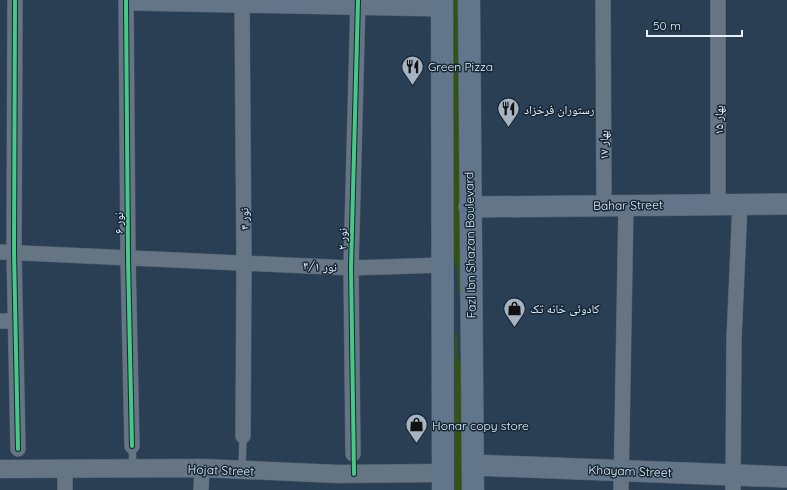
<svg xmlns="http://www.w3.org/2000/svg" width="787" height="490" viewBox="0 0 787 490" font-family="Quicksand,'Noto Naskh Arabic',sans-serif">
  <rect width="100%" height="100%" fill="#2a3f54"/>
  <g fill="#365212">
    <polygon points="453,0 461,0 462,295 460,295 458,293 458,273 454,258"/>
    <polygon points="457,332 458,359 464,368 463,490 455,490 455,334"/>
  </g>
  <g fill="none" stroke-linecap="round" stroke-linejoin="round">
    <defs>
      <g id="service">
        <polyline points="132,446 133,468"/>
        <polyline points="242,470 243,436"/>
      </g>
      <g id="minor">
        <polyline points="15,0 14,252 18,449"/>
        <polyline points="126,0 128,258 132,446"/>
        <polyline points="603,0 604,205"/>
        <polyline points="242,2 244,263 243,436"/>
        <polyline points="718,204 718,0"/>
        <polyline points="0,252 351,268 443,265"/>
        <polyline points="0,321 15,321"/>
        <polyline points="353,454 351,268 358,0"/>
        <polyline points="65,490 65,468"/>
        <polyline points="201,490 202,468"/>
        <polyline points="621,490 626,205"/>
        <polyline points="733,490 734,339 740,204"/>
      </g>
      <polyline id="tertiary" points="0,469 202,468 338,474 443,473"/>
      <g id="secondary">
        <polyline points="132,0 442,6"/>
        <polyline points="469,207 787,204"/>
        <polyline points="473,465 787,477"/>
      </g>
      <g id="primary">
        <polyline points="442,0 443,490"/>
        <polyline points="469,0 473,490"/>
      </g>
    </defs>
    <use href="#service" stroke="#4c5b6a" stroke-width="8"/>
    <use href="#minor" stroke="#4c5b6a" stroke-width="16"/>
    <use href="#tertiary" stroke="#4c5b6a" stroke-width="19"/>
    <use href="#secondary" stroke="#4c5b6a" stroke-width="22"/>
    <use href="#primary" stroke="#4c5b6a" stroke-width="23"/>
    <use href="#service" stroke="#667584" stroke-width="7"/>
    <use href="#minor" stroke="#667584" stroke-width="15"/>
    <use href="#tertiary" stroke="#667584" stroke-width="18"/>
    <use href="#secondary" stroke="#647587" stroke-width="21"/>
    <use href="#primary" stroke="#61768a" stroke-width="22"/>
    <defs>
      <g id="cycleway">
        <polyline points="15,0 14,252 18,449"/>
        <polyline points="126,0 128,258 132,446"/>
        <polyline points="354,474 351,268 358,0"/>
      </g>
    </defs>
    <use href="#cycleway" stroke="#152637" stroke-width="6"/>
    <use href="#cycleway" stroke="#46c982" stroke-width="4"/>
  </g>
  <defs>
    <symbol id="restaurant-pin" viewBox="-11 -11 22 30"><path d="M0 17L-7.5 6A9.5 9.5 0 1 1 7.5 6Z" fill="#a6b3c1" stroke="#152637"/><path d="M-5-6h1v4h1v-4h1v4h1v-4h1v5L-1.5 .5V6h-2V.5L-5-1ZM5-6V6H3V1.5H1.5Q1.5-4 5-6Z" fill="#111"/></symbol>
    <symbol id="shop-pin" viewBox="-11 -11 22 30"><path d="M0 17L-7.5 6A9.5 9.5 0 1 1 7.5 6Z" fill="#a6b3c1" stroke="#152637"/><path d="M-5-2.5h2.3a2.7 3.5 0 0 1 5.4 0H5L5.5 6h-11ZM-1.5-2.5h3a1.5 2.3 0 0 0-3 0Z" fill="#111"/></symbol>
  </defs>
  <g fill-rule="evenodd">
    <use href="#restaurant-pin" x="400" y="54" width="25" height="34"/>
    <use href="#restaurant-pin" x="496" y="96" width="25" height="34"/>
    <use href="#shop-pin" x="502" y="296" width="25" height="34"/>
    <use href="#shop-pin" x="404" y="412" width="25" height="34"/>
  </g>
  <g text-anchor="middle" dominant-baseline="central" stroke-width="3" stroke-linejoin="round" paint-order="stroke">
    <g font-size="12" fill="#e9f2fb" stroke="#152637" text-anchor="start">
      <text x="428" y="66">Green Pizza</text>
      <text x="524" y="109">رستوران فرخزاد</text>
      <text x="530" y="308">کادوئی خانه تک</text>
      <text x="432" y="425">Honar copy store</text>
    </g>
    <g font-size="12" fill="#e9f2fb" stroke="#152637">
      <text transform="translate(718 120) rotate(-90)">بهار ۱۵</text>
      <text transform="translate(603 145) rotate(-90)">بهار ۱۷</text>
      <text transform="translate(628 205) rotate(-1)">Bahar Street</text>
      <text transform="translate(244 219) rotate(-91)">نور ۴</text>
      <text transform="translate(118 223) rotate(-90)">نور ۶</text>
      <text transform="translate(342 239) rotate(-89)">نور ۲</text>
      <text transform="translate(470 245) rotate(-91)">Fazl Ibn Shazan Boulevard</text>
      <text transform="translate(320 266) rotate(3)">نور ۴/۱</text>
      <text transform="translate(221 470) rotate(2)">Hojat Street</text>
      <text transform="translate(630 471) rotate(2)">Khayam Street</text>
    </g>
  </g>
  <path d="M647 30v6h95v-6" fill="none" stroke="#e9f2fb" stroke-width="2"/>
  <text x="653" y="30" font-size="12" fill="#e9f2fb" stroke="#152637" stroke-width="3" paint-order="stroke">50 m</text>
</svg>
